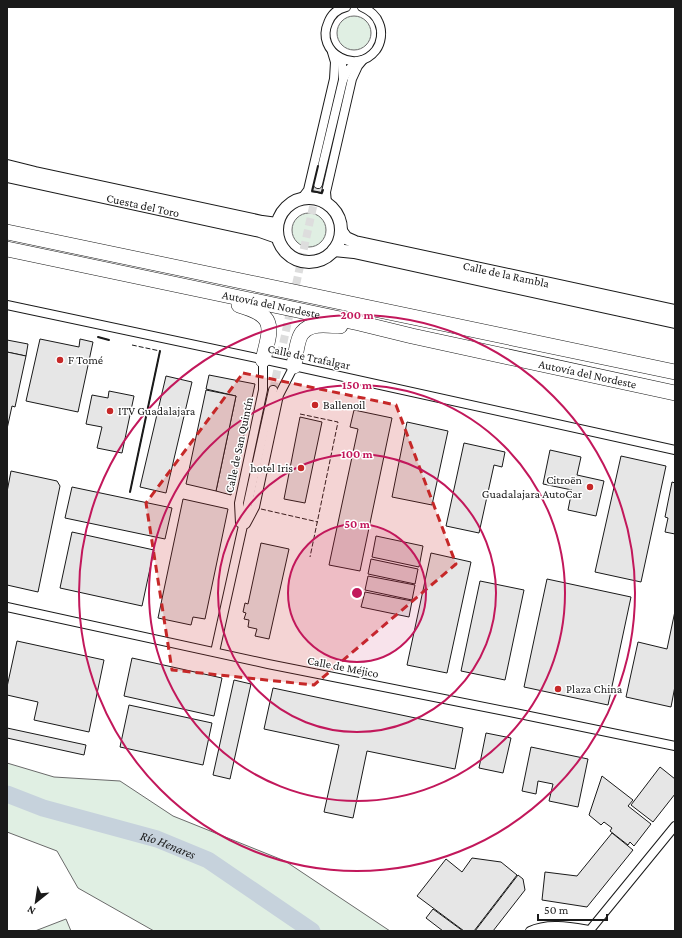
<svg xmlns="http://www.w3.org/2000/svg" width="682" height="938" viewBox="0 0 682 938" font-family="'Crimson Pro',serif">
  <rect width="100%" height="100%" fill="#fff"/>
  <g fill="#e0efe3" stroke="#6a6a6a">
    <circle cx="354" cy="33" r="17"/>
    <circle cx="309" cy="230" r="17"/>
    <polygon points="7,763 54,777 120,781 173,816 285,861 390,931 154,931 78,888 57,851 7,832"/>
    <polygon points="66,919 71,931 35,931"/>
  </g>
  <g fill="none" stroke-linecap="round" stroke-linejoin="round">
    <path stroke="#c6d2dc" stroke-width="17" id="s1" d="M7 794 43 808 157 839 208 860 312 931"/>
  </g>
  <g fill="#e6e6e6" stroke="#1a1a1a">
    <polygon points="40,339 79,347 80,339 93,342 78,412 26,401"/>
    <polygon points="7,340 28,344 26,356 7,352"/>
    <polygon points="7,352 26,356 15,407 12,406 7,429"/>
    <polygon points="209,375 255,384 231,495 216,491 236,396 206,389"/>
    <polygon points="166,376 192,382 166,493 140,487"/>
    <polygon points="206,390 236,396 216,491 186,484"/>
    <polygon points="109,391 134,396 122,453 97,448 102,427 86,424 92,395 108,398"/>
    <polygon points="354,410 392,418 360,571 329,565 358,429 350,427"/>
    <polygon points="300,417 322,422 305,503 284,499"/>
    <polygon points="407,422 448,431 432,505 392,497"/>
    <polygon points="464,443 505,452 502,467 494,465 479,533 446,526"/>
    <polygon points="550,450 581,457 577,475 604,481 596,516 568,510 572,490 543,484"/>
    <polygon points="621,456 666,466 641,582 595,572"/>
    <polygon points="11,471 57,481 60,486 38,592 7,585 7,492"/>
    <polygon points="672,482 675,483 675,534 665,532 668,518 665,517"/>
    <polygon points="72,487 172,508 165,539 65,518"/>
    <polygon points="183,499 228,509 205,619 193,617 191,625 158,618"/>
    <polygon points="72,532 154,550 142,606 60,588"/>
    <polygon points="376,536 423,546 419,567 372,557"/>
    <polygon points="261,543 289,549 269,639 255,636 257,629 248,627 249,620 244,619 246,613 243,612 245,603 248,604"/>
    <polygon points="431,553 471,562 447,673 407,665"/>
    <polygon points="371,559 418,569 415,584 368,574"/>
    <polygon points="368,576 415,585 412,600 365,590"/>
    <polygon points="547,579 631,597 608,705 524,687"/>
    <polygon points="480,581 524,590 505,680 461,671"/>
    <polygon points="365,592 412,601 409,617 361,607"/>
    <polygon points="675,611 675,686 671,707 626,697 638,642 667,649"/>
    <polygon points="17,641 104,660 89,732 34,720 38,702 7,695 7,687"/>
    <polygon points="132,658 222,678 214,716 124,696"/>
    <polygon points="234,680 251,684 230,779 213,775"/>
    <polygon points="273,688 463,728 455,769 367,751 353,818 324,812 339,745 264,729"/>
    <polygon points="129,705 212,723 203,765 120,747"/>
    <polygon points="7,728 86,745 84,755 7,738"/>
    <polygon points="486,733 511,738 503,773 479,768"/>
    <polygon points="531,747 588,759 578,807 549,801 553,784 538,781 536,794 522,791"/>
    <polygon points="660,767 675,779 675,794 653,822 631,805"/>
    <polygon points="602,776 633,800 628,806 651,824 634,846 630,842 628,845 610,831 612,828 604,822 601,825 589,815"/>
    <polygon points="612,833 633,850 587,907 542,900 545,872 577,876"/>
    <polygon points="472,858 501,862 517,875 474,931 464,931 417,896 446,859 462,872"/>
    <polygon points="518,875 523,879 525,890 493,931 475,931"/>
    <polygon points="433,909 463,931 443,931 426,918"/>
  </g>
  <g fill="none" stroke-linecap="round" stroke-linejoin="round">
    <polyline stroke="#ddd" stroke-width="8" stroke-dasharray="8 4" stroke-linecap="butt" points="273,390 318,184"/>
    <defs>
      <g id="street">
        <path d="M346 7C337 9 331 15 328 23 315 52 356 76 376 50 381 43 383 32 379 23 376 15 369 10 362 7"/>
        <polyline points="339,57 342,64 343,80 348,70 356,62"/>
        <polyline points="318,184 343,80"/>
        <polyline points="302,198 308,190 334,79 335,62 332,52"/>
        <polyline points="327,203 326,192 352,79 358,66 363,60"/>
        <polyline points="7,305 294,366 675,450"/>
        <polyline points="240,523 239,503 263,390 263,360"/>
        <polyline points="246,524 255,507 279,395 294,366"/>
        <polyline points="7,607 268,664 510,712 675,746"/>
        <polyline points="215,652 273,390"/>
        <polyline points="590,930 675,826"/>
        <path d="M530 931C548 922 572 927 590 930V931"/>
      </g>
      <g id="secondary">
        <polyline points="7,166 35,173 262,222 277,224"/>
        <path id="s2" d="M7 176 260 231 277 237"/>
        <circle cx="309" cy="230" r="32"/>
        <path id="s3" d="M341 231 346 238 355 242 675 311"/>
        <polyline points="334,250 354,252 675,322"/>
      </g>
      <g id="highway">
        <polyline points="7,232 675,372"/>
        <path id="s4" d="M7 249 359 323 412 336 675 393"/>
        <path d="M239 305C277 316 271 327 263 360"/>
        <path d="M294 366C295 358 297 339 302 333 310 322 328 325 340 326"/>
      </g>
    </defs>
    <use href="#street" stroke="#1a1a1a" stroke-width="10"/>
    <use href="#secondary" stroke="#1a1a1a" stroke-width="14"/>
    <use href="#highway" stroke="#1a1a1a" stroke-width="16"/>
    <use href="#street" stroke="#fff" stroke-width="8"/>
    <use href="#secondary" stroke="#fff" stroke-width="12"/>
    <use href="#highway" stroke="#fff" stroke-width="15"/>
    <g stroke="#1a1a1a" stroke-width="1" stroke-dasharray="5 2" stroke-linecap="butt">
      <polyline points="98,337 109,340"/>
      <polyline points="300,414 338,422 310,557"/>
      <polyline points="130,492 160,351 132,345"/>
      <polyline points="261,509 318,522"/>
    </g>
    <g stroke="#1a1a1a" stroke-width="2">
      <polyline points="318,166 312,191 322,193 323,190"/>
      <polyline points="98,337 109,340"/>
      <polyline points="130,492 160,351"/>
    </g>
  </g>
  <path fill="#c62828" fill-opacity="0.2" stroke="#c62828" stroke-width="3" stroke-dasharray="8 5" stroke-linejoin="round" d="M243 373 396 405 456 564 314 685 172 670 146 503Z"/>
  <circle cx="357" cy="593" r="69" fill="#c2185b" fill-opacity=".12"/>
  <g fill="none" stroke="#c2185b" stroke-width="2">
    <circle cx="357" cy="593" r="69"/>
    <circle cx="357" cy="593" r="139"/>
    <circle cx="357" cy="593" r="208"/>
    <circle cx="357" cy="593" r="278"/>
  </g>
  <g fill="#c62828" stroke="#fff" stroke-width="1.5">
    <circle cx="60" cy="360" r="4"/>
    <circle cx="315" cy="405" r="4"/>
    <circle cx="110" cy="411" r="4"/>
    <circle cx="301" cy="468" r="4"/>
    <circle cx="590" cy="487" r="4"/>
    <circle cx="558" cy="689" r="4"/>
  </g>
  <g text-anchor="middle" dominant-baseline="central" stroke-width="3" stroke-linejoin="round" paint-order="stroke">
    <g font-size="12" fill="#1a1a1a" stroke="#fff">
      <text stroke="none"><textPath href="#s2" startOffset="139">Cuesta del Toro</textPath></text>
      <text stroke="none"><textPath href="#s3" startOffset="173">Calle de la Rambla</textPath></text>
      <text stroke="none"><textPath href="#s4" startOffset="270">Autovía del Nordeste</textPath></text>
      <text transform="translate(309 357) rotate(12)">Calle de Trafalgar</text>
      <text stroke="none"><textPath href="#s4" startOffset="594">Autovía del Nordeste</textPath></text>
      <text transform="translate(239 445) rotate(-78)">Calle de San Quintín</text>
      <text transform="translate(343 667) rotate(11)">Calle de Méjico</text>
    </g>
    <g font-size="12" fill="#1a1a1a" stroke="#fff" text-anchor="start">
      <text x="68" y="360">F Tomé</text>
      <text x="323" y="405">Ballenoil</text>
      <text x="118" y="411">ITV Guadalajara</text>
      <text x="293" y="468" text-anchor="end">hotel Iris</text>
      <text x="582" y="480" text-anchor="end">Citroën<tspan x="582" dy="14">Guadalajara AutoCar</tspan></text>
      <text x="566" y="689">Plaza China</text>
    </g>
    <g font-size="13" font-style="italic" fill="#1a1a1a" stroke="#fff">
      <text stroke="none"><textPath href="#s1" startOffset="169">Río Henares</textPath></text>
    </g>
  </g>
  <circle cx="357" cy="593" r="6" fill="#c2185b" stroke="#fff" stroke-width="2"/>
  <g font-size="12" text-anchor="middle" font-weight="bold" fill="#c2185b" stroke="#fff" stroke-width="3" stroke-linejoin="round" paint-order="stroke">
    <text x="357" y="319">200 m</text>
    <text x="357" y="389">150 m</text>
    <text x="357" y="458">100 m</text>
    <text x="357" y="528">50 m</text>
  </g>
  <rect width="682" height="938" fill="none" stroke="#1a1a1a" stroke-width="16"/>
  <g transform="translate(36 902) rotate(210)" stroke="#ffffff" stroke-width="3" paint-order="stroke">
  <path d="M0-3L7 15L0 10L-7 15Z" fill="#1a1a1a"/>
  <text y="-6" font-size="11" font-weight="bold" text-anchor="middle" fill="#1a1a1a">N</text>
  </g>
  <path d="M538 914v6h69v-6" fill="none" stroke="#1a1a1a" stroke-width="2"/>
  <text x="544" y="914" font-size="12" fill="#1a1a1a" stroke="#ffffff" stroke-width="3" paint-order="stroke">50 m</text>
</svg>
